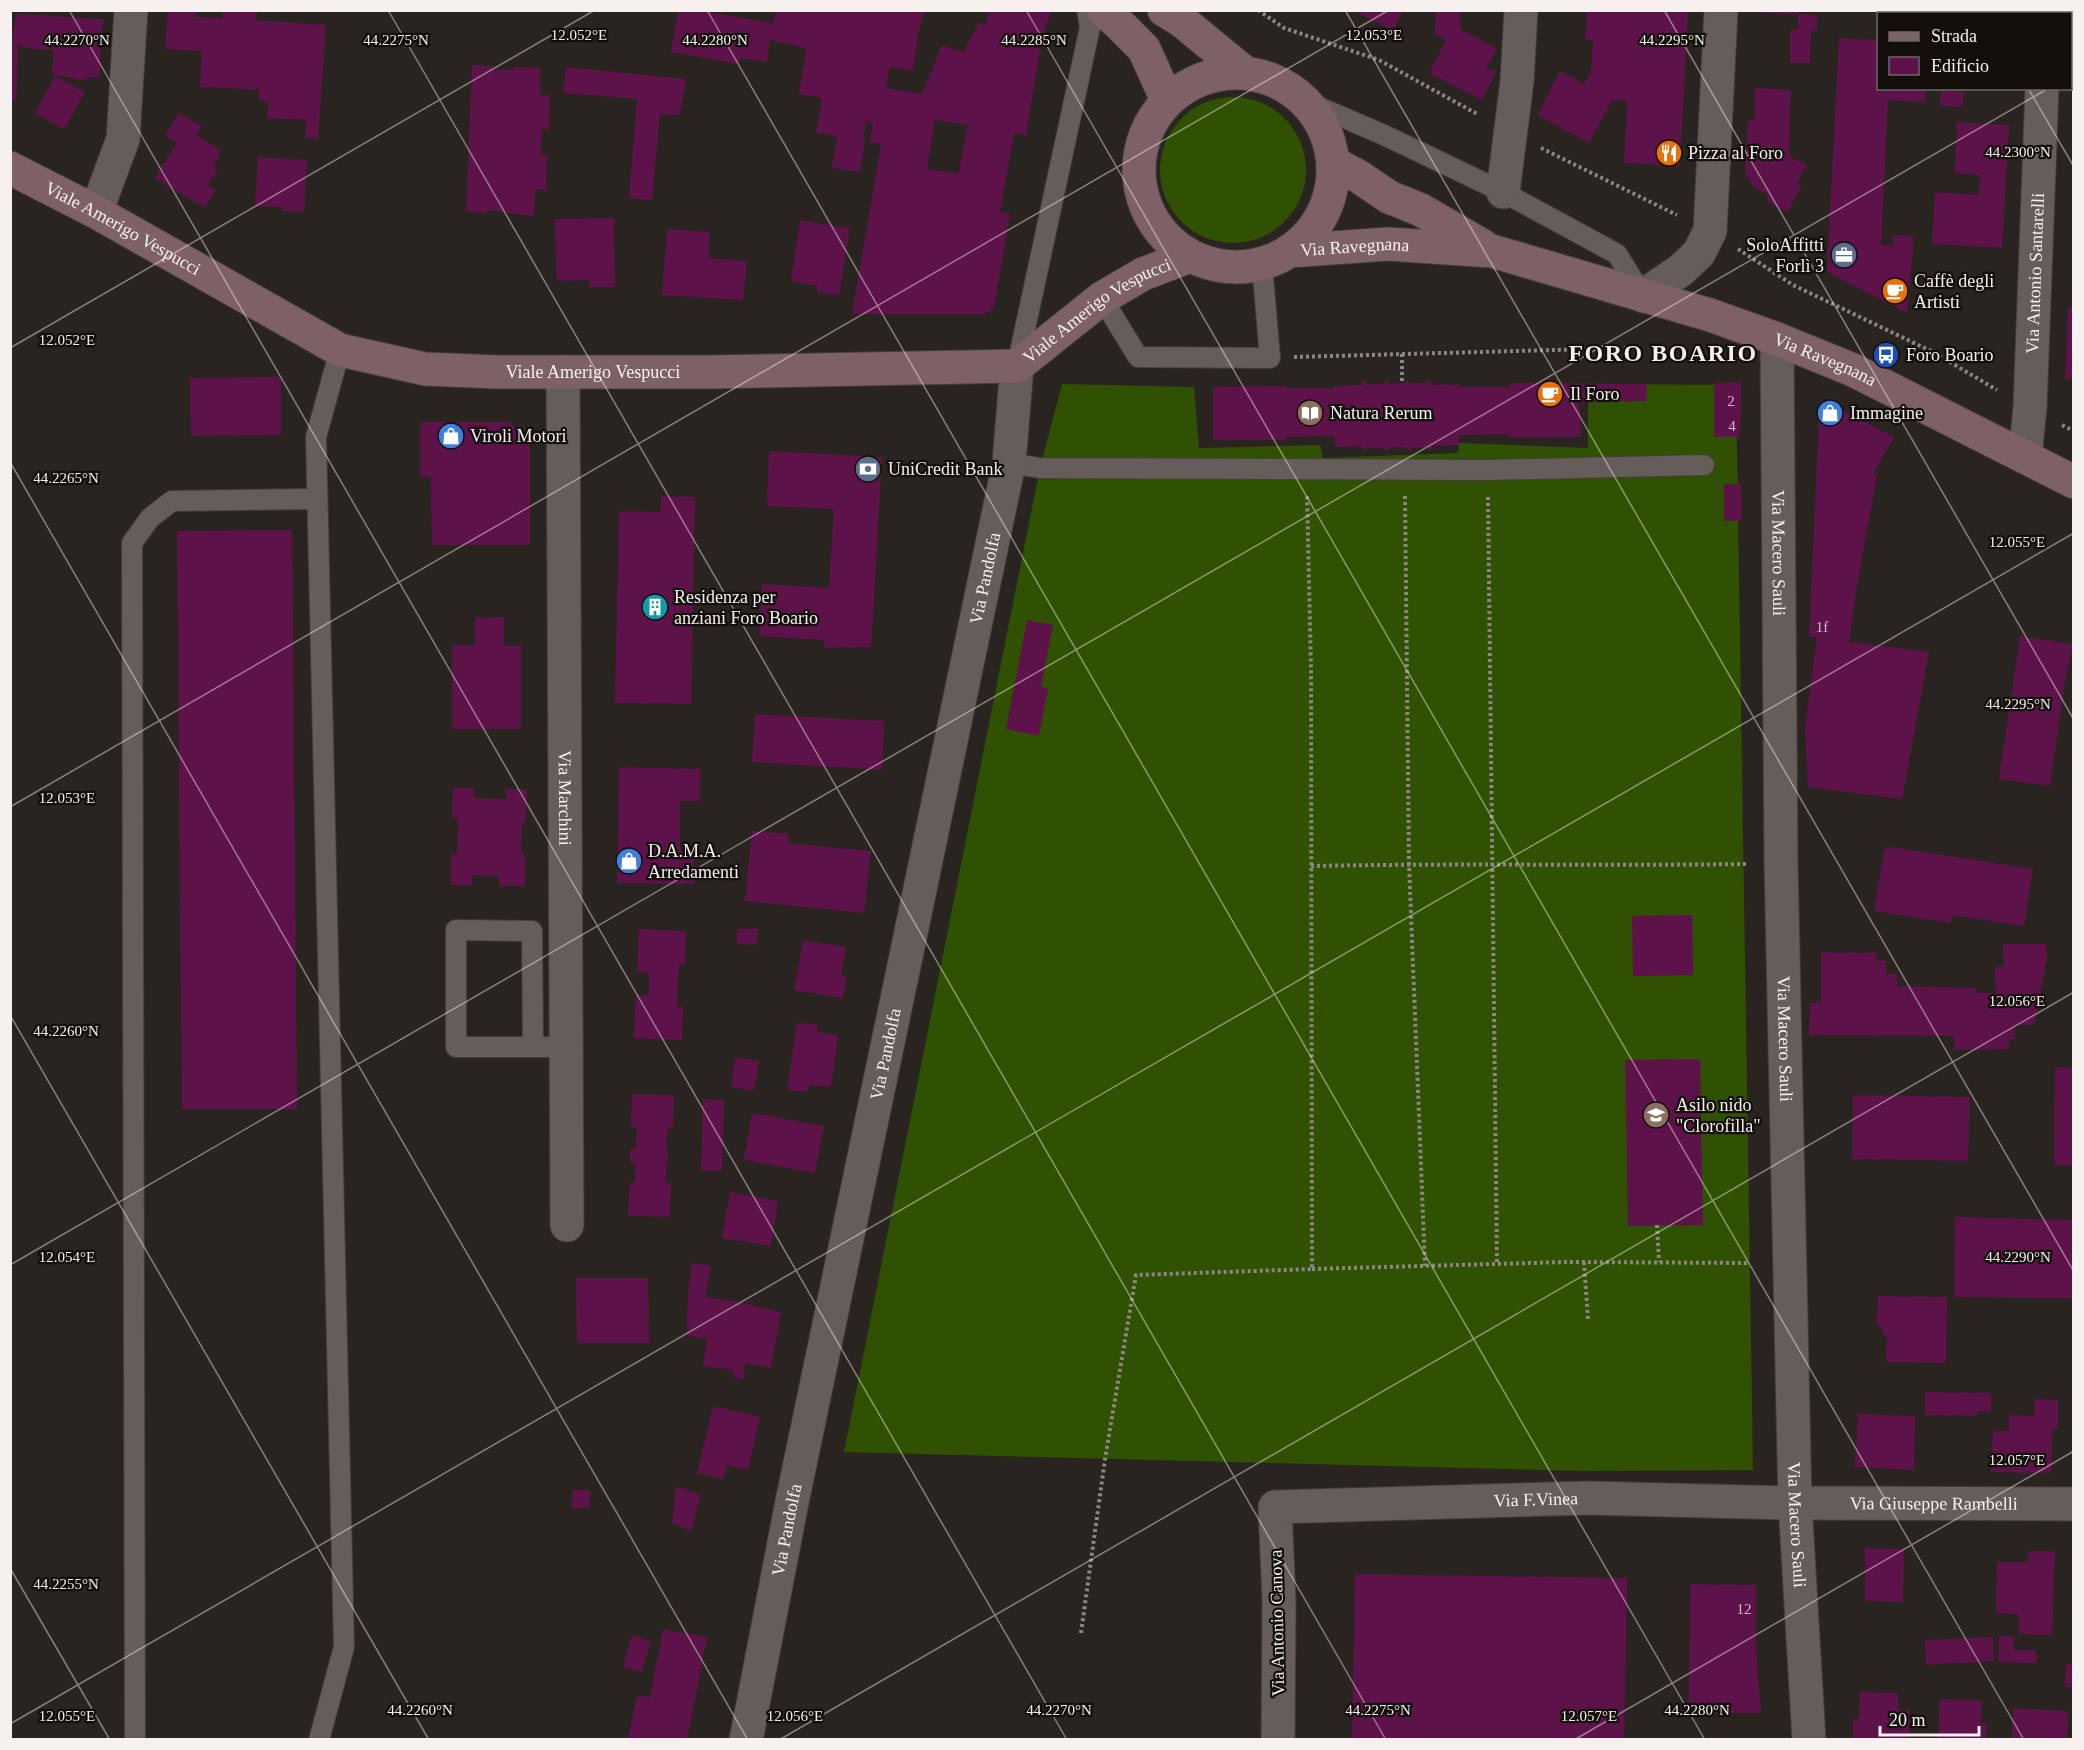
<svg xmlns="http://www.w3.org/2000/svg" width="2084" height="1750" viewBox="0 0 2084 1750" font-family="Georgia,serif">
  <rect width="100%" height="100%" fill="#2a2420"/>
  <g fill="#305102">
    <circle cx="1233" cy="170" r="73"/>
    <polygon points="1062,384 1194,387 1199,448 1320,445 1323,458 1458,453 1459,443 1588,448 1588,384 1736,385 1753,1470 1586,1471 844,1452 1040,468"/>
  </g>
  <g fill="#5d1349" fill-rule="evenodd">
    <polygon points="168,10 196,10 195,17 222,18 222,10 257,10 256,20 326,25 318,139 305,138 306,120 267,118 269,102 259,101 259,90 200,87 202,51 165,49"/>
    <path d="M678 10H696L773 23 775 10H925L919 29 913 71 890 66 886 88 922 94 942 45 963 52 979 23 985 24 990 10H1052L1038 48 1040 50 1026 135 1014 133 1000 212 1010 214 994 308 985 314H852L881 144 870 143 873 122 866 121 863 141H865L860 172 832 168 837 136 816 133 822 98 799 94 806 48 770 40 767 62 740 58 739 64 671 52ZM935 120 968 125 958 174 927 169Z"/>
    <polygon points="1353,10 1403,10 1393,31"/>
    <polygon points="1436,10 1460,10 1460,29 1497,49 1486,68 1496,72 1482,100 1429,73 1446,40 1435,34"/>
    <polygon points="1587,10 1688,10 1680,166 1624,163 1627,101 1612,100 1589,143 1537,115 1560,71 1584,84 1591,73 1593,40 1585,40"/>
    <polygon points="1763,10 1798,10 1798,14 1763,13"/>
    <polygon points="17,14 103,19 99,78 92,77 81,80 52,74 54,50 32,49 18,44 16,101 10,98 10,36 12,37"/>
    <polygon points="1798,14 1817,15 1817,30 1811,31 1810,63 1790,63 1790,29 1798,30"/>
    <polygon points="1839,38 1878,40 1878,88 1925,88 1925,102 1888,100 1881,245 1893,246 1893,235 1914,236 1907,313 1827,272"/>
    <polygon points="472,65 493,66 493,69 514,70 514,67 540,68 540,95 550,95 549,130 542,129 540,155 547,155 546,190 535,189 534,216 487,210 487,213 466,212"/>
    <polygon points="566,67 686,79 680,115 660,114 652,200 629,198 637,99 563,93"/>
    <polygon points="55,76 85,92 64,129 35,113"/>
    <polygon points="1755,88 1791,90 1789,152 1793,158 1807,165 1796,185 1802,185 1787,213 1767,201 1768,195 1752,186 1745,173 1748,120 1755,120"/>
    <polygon points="1941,91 1964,92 1962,107 1940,106"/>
    <polygon points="179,113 202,126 196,135 219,149 219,156 213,165 218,168 208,186 215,190 205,208 155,178 177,143 165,135"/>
    <polygon points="1957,122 2009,125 2002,248 1932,244 1935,192 1979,195 1980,175 1955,173"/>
    <polygon points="258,157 307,160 304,212 283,211 283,207 255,206"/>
    <polygon points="614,218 615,287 589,287 590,280 557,281 555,219"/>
    <polygon points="800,220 850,228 839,295 817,292 818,286 791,281"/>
    <polygon points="667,229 710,232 708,258 747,261 743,300 662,295"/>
    <polygon points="2068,307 2073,308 2073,379 2065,379"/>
    <polygon points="281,377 281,435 191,436 190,378"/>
    <polygon points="1364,380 1368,384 1382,384 1387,380 1389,384 1404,383 1407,380 1409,383 1426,383 1429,380 1431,380 1431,385 1459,384 1460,387 1509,387 1510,383 1647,384 1646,401 1581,402 1579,405 1581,437 1509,437 1508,434 1459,435 1459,445 1432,446 1431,451 1426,447 1412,448 1409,451 1404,447 1390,448 1386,451 1384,448 1368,448 1364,451 1362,446 1335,447 1334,436 1285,437 1285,440 1213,440 1213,387 1285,386 1286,388 1335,388 1334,386 1362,385 1362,382"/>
    <polygon points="1741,382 1740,437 1714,437 1714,383"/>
    <polygon points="1827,402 1894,437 1873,474 1877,475 1857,586 1849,642 1929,652 1902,799 1808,787 1805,728 1817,637 1809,637 1819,417"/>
    <polygon points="420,422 509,422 530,443 530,545 432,545 431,477 420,477"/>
    <polygon points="769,451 882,457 871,647 824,648 824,640 759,636 762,584 829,588 834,509 767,506"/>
    <polygon points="1724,484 1741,484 1742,521 1724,521"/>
    <polygon points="661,496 695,497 691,704 615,703 619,511 661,512"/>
    <polygon points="292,530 297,1109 182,1109 177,531"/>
    <polygon points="504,617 504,646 521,646 521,729 452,729 452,645 475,645 475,618"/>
    <polygon points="1027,620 1053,625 1041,687 1048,688 1039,736 1006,729"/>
    <polygon points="2020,636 2072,644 2069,666 2067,666 2050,786 1999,779"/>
    <polygon points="755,714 884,721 882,770 752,762"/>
    <polygon points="619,767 700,769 700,801 680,801 680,851 694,851 694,884 617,883"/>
    <polygon points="453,788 474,788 474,798 506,799 506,789 527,789 526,822 522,822 521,853 525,853 525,886 499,886 499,876 472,875 472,885 451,885 451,854 457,854 458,818 452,818"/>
    <polygon points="752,831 789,834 788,843 871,851 864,913 745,901"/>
    <polygon points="1885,846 2033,869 2024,926 1952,915 1951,923 1874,911"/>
    <polygon points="1692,915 1693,975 1633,976 1632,916"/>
    <polygon points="639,929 686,931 685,965 679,964 677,1006 683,1006 682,1040 634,1038 636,995 649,995 649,973 637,972"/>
    <polygon points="737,929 758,929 757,945 737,944"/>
    <polygon points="803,940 846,947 841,975 847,977 843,998 794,990"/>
    <polygon points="2003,944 2046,944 2047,959 2034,1025 2015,1025 2015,1039 2009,1039 2009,1049 1954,1050 1954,1036 1809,1035 1810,1003 1821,1002 1821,952 1876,953 1876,960 1886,961 1886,974 1898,974 1897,986 1976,988 1976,993 1996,993 1995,966 2004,966"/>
    <polygon points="797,1022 818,1025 817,1032 838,1035 831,1087 809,1085 808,1092 787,1090"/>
    <polygon points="735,1057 759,1061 754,1091 731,1087"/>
    <polygon points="1700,1059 1703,1225 1628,1226 1625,1060"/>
    <polygon points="2055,1067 2073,1068 2073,1165 2054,1165"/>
    <polygon points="632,1094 674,1095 673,1129 667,1129 666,1150 668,1150 665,1183 671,1183 670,1217 628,1216 630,1182 635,1182 636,1163 630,1163 630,1149 636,1149 637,1128 631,1127"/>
    <polygon points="1853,1095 1970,1097 1968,1161 1852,1159"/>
    <polygon points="703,1099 724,1100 722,1171 701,1171"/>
    <polygon points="752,1113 824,1126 815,1173 744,1160"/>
    <polygon points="730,1192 778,1201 771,1246 722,1238"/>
    <polygon points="1955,1217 2073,1220 2073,1298 1954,1297"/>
    <polygon points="692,1263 711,1266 705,1297 734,1301 781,1312 771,1368 745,1363 744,1379 733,1377 733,1370 703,1366 707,1339 687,1336 688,1294"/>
    <polygon points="576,1278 648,1278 649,1343 577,1343"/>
    <polygon points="1878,1296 1947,1297 1946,1363 1886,1362 1887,1338 1877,1322"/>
    <polygon points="1925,1392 1991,1393 1991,1412 1978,1411 1977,1416 1925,1415"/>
    <polygon points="2034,1399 2058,1400 2058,1429 2052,1429 2051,1473 1991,1472 1993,1431 2009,1431 2009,1415 2034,1416"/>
    <polygon points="713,1406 760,1417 748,1470 727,1465 724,1479 697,1473"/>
    <polygon points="1858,1414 1915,1416 1914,1470 1855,1467"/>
    <polygon points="676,1486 701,1495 691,1531 672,1523"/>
    <rect x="572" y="1490" width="18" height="18"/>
    <polygon points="1865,1548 1904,1549 1903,1602 1865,1601"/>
    <polygon points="2028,1551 2055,1551 2052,1635 2019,1634 2019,1614 1996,1613 1997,1562 2028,1562"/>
    <polygon points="1355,1574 1627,1578 1624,1740 1352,1740"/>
    <polygon points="1690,1584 1756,1585 1756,1651 1761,1713 1689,1713"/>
    <polygon points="663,1629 707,1637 687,1740 628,1740 637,1695 650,1698"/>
    <polygon points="632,1635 651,1641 641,1672 623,1667"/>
    <polygon points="1999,1636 2014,1636 2013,1650 2036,1650 2037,1663 1998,1662"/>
    <polygon points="1993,1637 1994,1661 1926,1665 1925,1640"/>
    <polygon points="2073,1663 2073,1687 2065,1687 2066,1664"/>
    <polygon points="1860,1692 1898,1693 1898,1710 1910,1710 1909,1740 1853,1740 1853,1719 1859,1719"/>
    <polygon points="1940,1699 1982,1701 1981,1724 1987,1724 1986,1740 1938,1738"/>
    <polygon points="2013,1708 2068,1711 2067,1740 2012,1740"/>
  </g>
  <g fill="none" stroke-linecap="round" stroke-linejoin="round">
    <defs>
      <g id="service">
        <polyline points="1305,101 1384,135 1503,192 1617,254 1643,296"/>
        <polyline points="1102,298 1138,357 1270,358 1262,264"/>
        <polyline points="1017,366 1090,27 1087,10"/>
        <polyline points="1009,463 1040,468 1487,470 1704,465"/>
        <polyline points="533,1047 532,931 456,930 456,1047 566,1047"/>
        <polyline points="135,1740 132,543 150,518 172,501 317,499"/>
        <polyline points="319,1740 344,1647 316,437 340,350"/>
      </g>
      <g id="minor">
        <polyline points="2045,14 2045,10"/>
        <polyline points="1503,192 1517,81 1521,10"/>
        <polyline points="96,212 123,139 131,10"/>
        <polyline points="1643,296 1681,270 1699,253 1710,231 1721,10"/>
        <path id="s1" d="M1777 339 1781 863 1795 1503 1809 1740"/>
        <path id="s2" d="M563 372 567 1225"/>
        <path id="s3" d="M2025 457 2030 407 2042 88"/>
        <path id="s4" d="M746 1740 792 1502 1009 463 1017 366"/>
        <path id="s5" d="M1278 1740 1279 1601 1275 1507 1587 1498 1795 1503 2074 1504"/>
      </g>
      <g id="secondary">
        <polyline points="1103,10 1117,22 1144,49 1167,100"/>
        <polyline points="1164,10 1182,21 1244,72"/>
        <circle cx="1236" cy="170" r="97"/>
        <polyline points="1333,163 1358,176 1389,197 1421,210 1483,246"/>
        <path id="s6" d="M10 168 96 212 340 350 425 369 498 372H709L1017 366 1102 298 1143 274 1190 256"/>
        <path id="s7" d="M1289 251 1388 244 1492 251 1710 315 1777 339 1853 370 2074 482"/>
      </g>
    </defs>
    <use href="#service" stroke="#453f3c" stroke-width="22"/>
    <use href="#minor" stroke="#453f3c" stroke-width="35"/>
    <use href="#secondary" stroke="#453f3c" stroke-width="35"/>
    <g stroke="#8c8683" stroke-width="4" stroke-dasharray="3 3" stroke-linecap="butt">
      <polyline points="1258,10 1284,28 1379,60 1479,115"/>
      <polyline points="1541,148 1677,215"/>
      <polyline points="1738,249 1793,285 1933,352 1997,390"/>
      <polyline points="1402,354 1402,382"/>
      <polyline points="1294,357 1628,348"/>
      <polyline points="2062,425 2074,431"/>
      <polyline points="1405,496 1409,864 1425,1266"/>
      <polyline points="1488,497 1497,1264"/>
      <path d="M1311 866C1457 863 1602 866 1747 864"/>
      <polyline points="1657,1225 1659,1262"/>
      <polyline points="1584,1262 1588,1319"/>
      <polyline points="1312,1269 1566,1262 1749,1263"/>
      <polyline points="1081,1633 1105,1459 1136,1275 1312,1269 1311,670 1307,494"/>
    </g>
    <use href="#service" stroke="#655d59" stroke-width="20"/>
    <use href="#minor" stroke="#655d59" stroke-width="33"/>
    <use href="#secondary" stroke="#7e6166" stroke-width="33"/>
  </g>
  <path fill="none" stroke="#f6f1ee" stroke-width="1.5" stroke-opacity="0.45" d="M69 10 1067 1740M388 10 1386 1740M707 10 1705 1740M1026 10 2024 1740M1345 10 2074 1272M1664 10 2074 720M1983 10 1985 14M2070 76 2074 74M2028 88 2074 167M10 348 595 10M10 462 748 1740M10 807 1389 10M10 1015 429 1740M10 1265 2049 88M10 1568 110 1740M10 1724 2074 533M779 1740 2074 992M1574 1740 2074 1451"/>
  <defs>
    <symbol id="restaurant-disc" viewBox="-11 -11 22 22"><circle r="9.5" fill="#e8710a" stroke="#110e0c"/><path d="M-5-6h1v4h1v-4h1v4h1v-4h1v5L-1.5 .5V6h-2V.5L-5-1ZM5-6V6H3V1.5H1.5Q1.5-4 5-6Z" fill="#fff"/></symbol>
    <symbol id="office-disc" viewBox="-11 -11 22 22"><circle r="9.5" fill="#5c6f8a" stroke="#110e0c"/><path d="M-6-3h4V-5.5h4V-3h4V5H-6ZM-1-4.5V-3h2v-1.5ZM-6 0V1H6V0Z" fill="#fff"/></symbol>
    <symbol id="cafe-disc" viewBox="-11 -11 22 22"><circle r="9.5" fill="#e8710a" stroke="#110e0c"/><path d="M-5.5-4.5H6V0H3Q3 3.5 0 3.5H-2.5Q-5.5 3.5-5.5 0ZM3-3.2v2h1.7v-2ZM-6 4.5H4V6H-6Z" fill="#fff"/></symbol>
    <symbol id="bus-disc" viewBox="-11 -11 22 22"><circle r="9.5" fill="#1a4fb4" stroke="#110e0c"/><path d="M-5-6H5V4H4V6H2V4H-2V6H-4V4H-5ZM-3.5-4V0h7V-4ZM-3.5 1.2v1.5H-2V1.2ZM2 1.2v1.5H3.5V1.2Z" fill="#fff"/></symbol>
    <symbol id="library-disc" viewBox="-11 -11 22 22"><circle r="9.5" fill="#8d6e63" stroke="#110e0c"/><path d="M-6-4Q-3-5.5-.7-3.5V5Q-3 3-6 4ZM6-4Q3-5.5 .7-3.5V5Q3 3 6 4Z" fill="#fff"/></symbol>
    <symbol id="shop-disc" viewBox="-11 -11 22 22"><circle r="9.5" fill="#3f7fe0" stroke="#110e0c"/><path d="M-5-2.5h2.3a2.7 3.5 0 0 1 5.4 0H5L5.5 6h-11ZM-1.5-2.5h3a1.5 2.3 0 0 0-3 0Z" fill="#fff"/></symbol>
    <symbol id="bank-disc" viewBox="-11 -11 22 22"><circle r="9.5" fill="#5c6f8a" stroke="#110e0c"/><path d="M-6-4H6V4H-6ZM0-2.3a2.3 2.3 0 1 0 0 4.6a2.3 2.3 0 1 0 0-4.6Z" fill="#fff"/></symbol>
    <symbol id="building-disc" viewBox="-11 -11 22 22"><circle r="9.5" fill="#0f9aa8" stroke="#110e0c"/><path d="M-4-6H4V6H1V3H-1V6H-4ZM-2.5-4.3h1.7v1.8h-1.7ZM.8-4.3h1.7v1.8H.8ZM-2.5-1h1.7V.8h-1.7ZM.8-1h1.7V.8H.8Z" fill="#fff"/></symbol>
    <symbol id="school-disc" viewBox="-11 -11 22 22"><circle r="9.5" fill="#8d6e63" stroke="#110e0c"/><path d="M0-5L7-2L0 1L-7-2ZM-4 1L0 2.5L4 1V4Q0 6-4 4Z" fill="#fff"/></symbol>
  </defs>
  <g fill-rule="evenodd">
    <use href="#restaurant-disc" x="1654" y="138" width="30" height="30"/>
    <use href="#office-disc" x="1829" y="240" width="30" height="30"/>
    <use href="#cafe-disc" x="1880" y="276" width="30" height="30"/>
    <use href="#bus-disc" x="1871" y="340" width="30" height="30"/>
    <use href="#cafe-disc" x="1535" y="379" width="30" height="30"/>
    <use href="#library-disc" x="1295" y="398" width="30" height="30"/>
    <use href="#shop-disc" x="1815" y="398" width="30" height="30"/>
    <use href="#shop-disc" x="436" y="421" width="30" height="30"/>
    <use href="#bank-disc" x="853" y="454" width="30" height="30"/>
    <use href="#building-disc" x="640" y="592" width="30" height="30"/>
    <use href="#shop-disc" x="614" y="846" width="30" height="30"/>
    <use href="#school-disc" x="1641" y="1100" width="30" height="30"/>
  </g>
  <g text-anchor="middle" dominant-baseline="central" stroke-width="4.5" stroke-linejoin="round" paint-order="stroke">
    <g font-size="15" fill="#d0bac5">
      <text x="1731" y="401">2</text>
      <text x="1732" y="426">4</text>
      <text x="1822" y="627">1f</text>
      <text x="1744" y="1609">12</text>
    </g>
    <g font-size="18" fill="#f6f1ee" stroke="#110e0c" text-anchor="start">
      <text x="1688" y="153">Pizza al Foro</text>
      <text x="1824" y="245" text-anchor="end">SoloAffitti<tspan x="1824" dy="21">Forlì 3</tspan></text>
      <text x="1914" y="281">Caffè degli<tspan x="1914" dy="21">Artisti</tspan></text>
      <text x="1906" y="355">Foro Boario</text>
      <text x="1570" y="394">Il Foro</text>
      <text x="1330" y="413">Natura Rerum</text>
      <text x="1850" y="413">Immagine</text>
      <text x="470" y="436">Viroli Motori</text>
      <text x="888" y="469">UniCredit Bank</text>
      <text x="674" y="597">Residenza per<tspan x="674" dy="21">anziani Foro Boario</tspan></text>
      <text x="648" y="851">D.A.M.A.<tspan x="648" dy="21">Arredamenti</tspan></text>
      <text x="1676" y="1105">Asilo nido<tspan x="1676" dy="21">"Clorofilla"</tspan></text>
    </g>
    <g font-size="18" fill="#f6f1ee" stroke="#110e0c">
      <text stroke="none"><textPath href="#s6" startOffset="128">Viale Amerigo Vespucci</textPath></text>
      <text stroke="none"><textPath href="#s7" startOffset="66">Via Ravegnana</textPath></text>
      <text stroke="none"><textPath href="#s3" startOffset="184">Via Antonio Santarelli</textPath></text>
      <text stroke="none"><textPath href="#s6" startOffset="1154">Viale Amerigo Vespucci</textPath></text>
      <text stroke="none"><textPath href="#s7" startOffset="554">Via Ravegnana</textPath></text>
      <text stroke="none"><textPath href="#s6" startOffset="632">Viale Amerigo Vespucci</textPath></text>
      <text stroke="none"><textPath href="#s1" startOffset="214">Via Macero Sauli</textPath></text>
      <text stroke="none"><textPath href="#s4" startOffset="1186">Via Pandolfa</textPath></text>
      <text stroke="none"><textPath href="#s2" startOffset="426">Via Marchini</textPath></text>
      <text stroke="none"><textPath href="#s1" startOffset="700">Via Macero Sauli</textPath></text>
      <text stroke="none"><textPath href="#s4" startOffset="700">Via Pandolfa</textPath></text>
      <text stroke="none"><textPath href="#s5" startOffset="494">Via F.Vinea</textPath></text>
      <text stroke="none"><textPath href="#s5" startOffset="892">Via Giuseppe Rambelli</textPath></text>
      <text stroke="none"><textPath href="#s1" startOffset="1186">Via Macero Sauli</textPath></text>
      <text stroke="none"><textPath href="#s4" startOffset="214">Via Pandolfa</textPath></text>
      <text transform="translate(1277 1623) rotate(-91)">Via Antonio Canova</text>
    </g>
    <g font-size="24" font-weight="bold" letter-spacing="1.5" fill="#f6f1ee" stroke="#110e0c">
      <text x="1663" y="353">FORO BOARIO</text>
    </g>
  </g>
  <g font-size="15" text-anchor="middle" fill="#f6f1ee" stroke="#110e0c" stroke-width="4.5" stroke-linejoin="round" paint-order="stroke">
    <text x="579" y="40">12.052°E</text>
    <text x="1374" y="40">12.053°E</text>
    <text x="77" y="45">44.2270°N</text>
    <text x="396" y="45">44.2275°N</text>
    <text x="715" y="45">44.2280°N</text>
    <text x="1034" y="45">44.2285°N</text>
    <text x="1672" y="45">44.2295°N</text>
    <text x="2018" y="157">44.2300°N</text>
    <text x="67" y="345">12.052°E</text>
    <text x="66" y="483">44.2265°N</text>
    <text x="2017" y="547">12.055°E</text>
    <text x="2018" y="709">44.2295°N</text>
    <text x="67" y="803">12.053°E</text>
    <text x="2017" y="1006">12.056°E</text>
    <text x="66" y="1036">44.2260°N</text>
    <text x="2018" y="1262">44.2290°N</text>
    <text x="67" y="1262">12.054°E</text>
    <text x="2017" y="1465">12.057°E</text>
    <text x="66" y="1589">44.2255°N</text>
    <text x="420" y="1715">44.2260°N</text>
    <text x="1059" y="1715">44.2270°N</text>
    <text x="1378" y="1715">44.2275°N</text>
    <text x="1697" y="1715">44.2280°N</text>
    <text x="795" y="1721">12.056°E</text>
    <text x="1589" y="1721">12.057°E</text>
    <text x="67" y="1721">12.055°E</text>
  </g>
  <rect width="2084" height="1750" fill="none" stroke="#f6f1ee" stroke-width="24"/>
  <rect x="1877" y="12" width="195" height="78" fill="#110e0c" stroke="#6d6966" stroke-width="1.5"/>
  <rect x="1889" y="32" width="30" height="9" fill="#7e6166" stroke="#6d6966" stroke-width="1.5"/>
  <text x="1931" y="42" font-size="18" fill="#f6f1ee">Strada</text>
  <rect x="1889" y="57" width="30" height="18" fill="#5d1349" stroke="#6d6966" stroke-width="1.5"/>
  <text x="1931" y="72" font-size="18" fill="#f6f1ee">Edificio</text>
  <path d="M1880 1726v9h99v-9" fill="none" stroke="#f6f1ee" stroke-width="3"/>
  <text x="1889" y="1726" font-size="18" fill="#f6f1ee" stroke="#110e0c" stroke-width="4.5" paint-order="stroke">20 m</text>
</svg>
